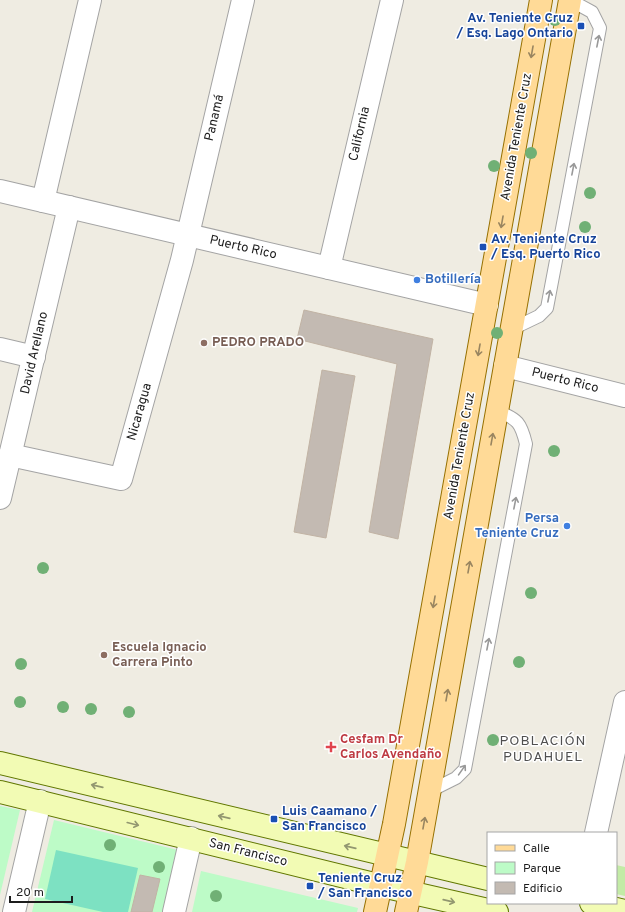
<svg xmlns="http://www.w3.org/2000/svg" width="625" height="912" viewBox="0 0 625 912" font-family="Overpass,sans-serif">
  <rect width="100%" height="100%" fill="#efece2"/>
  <polygon fill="#c3eba6" points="616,865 625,867 625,896 616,894"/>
  <g fill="#bdfbc7">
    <polygon points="0,806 20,810 0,895"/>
    <polygon points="54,820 178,850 163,912 32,912"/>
    <polygon points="201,871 358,908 357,912 192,912"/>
  </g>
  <polygon fill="#7de1c2" points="56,850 138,868 128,912 103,912 45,899"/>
  <g fill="#c3bab2" stroke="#c1b3a4">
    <polygon points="304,310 433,339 398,539 369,532 397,364 297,339"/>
    <polygon points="322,370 355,376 326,538 294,532"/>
    <polygon points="140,875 160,879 152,912 131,912"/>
  </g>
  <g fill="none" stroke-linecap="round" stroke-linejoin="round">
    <defs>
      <g id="service">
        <polyline points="512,329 539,316 547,308 600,28 592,12 570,0"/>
        <path d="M430 791 456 778 465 769 526 444C521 423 518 419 497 411"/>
      </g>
      <g id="minor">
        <polyline points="0,191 487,305"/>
        <polyline points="43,201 90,0"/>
        <polyline points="329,268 392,0"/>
        <polyline points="0,349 34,357"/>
        <polyline points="505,366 625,396"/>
        <polyline points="10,455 121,479 182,260 243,0"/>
        <polyline points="0,498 69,207"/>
        <polyline points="596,833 625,702"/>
        <polyline points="14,912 40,801"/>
        <polyline points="174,912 191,838"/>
      </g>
      <g id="secondary">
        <polyline points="0,763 488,879"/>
        <polyline points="0,792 382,886 497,912"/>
        <polyline points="591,903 625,911"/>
      </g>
      <g id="primary">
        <polyline points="375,912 394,824 541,0"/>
        <polyline points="406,912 417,862 570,0"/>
      </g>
    </defs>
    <use href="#service" stroke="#a4a4a4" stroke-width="14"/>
    <use href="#minor" stroke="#a4a4a4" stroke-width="24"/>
    <use href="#secondary" stroke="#617701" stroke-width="24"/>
    <use href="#primary" stroke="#967000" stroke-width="24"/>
    <use href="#service" stroke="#fff" stroke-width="12"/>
    <use href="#minor" stroke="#fff" stroke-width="22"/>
    <use href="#secondary" stroke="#f2fbb4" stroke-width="22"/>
    <use href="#primary" stroke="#ffda97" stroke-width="22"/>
  </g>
  <g fill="#70b075">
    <circle cx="555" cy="20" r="6"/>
    <circle cx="531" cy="153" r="6"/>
    <circle cx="494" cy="166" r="6"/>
    <circle cx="590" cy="193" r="6"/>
    <circle cx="585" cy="227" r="6"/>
    <circle cx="497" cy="333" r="6"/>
    <circle cx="554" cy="451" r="6"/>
    <circle cx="43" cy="568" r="6"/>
    <circle cx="531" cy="593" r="6"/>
    <circle cx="519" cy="662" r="6"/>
    <circle cx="21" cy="664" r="6"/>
    <circle cx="20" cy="702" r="6"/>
    <circle cx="63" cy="707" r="6"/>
    <circle cx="91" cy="709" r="6"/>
    <circle cx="129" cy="712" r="6"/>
    <circle cx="493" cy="740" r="6"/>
    <circle cx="110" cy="845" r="6"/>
    <circle cx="159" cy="867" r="6"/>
    <circle cx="216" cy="896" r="6"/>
  </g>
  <defs><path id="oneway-shaft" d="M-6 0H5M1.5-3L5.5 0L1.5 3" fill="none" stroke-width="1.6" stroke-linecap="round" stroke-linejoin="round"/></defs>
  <g stroke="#999">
    <use href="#oneway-shaft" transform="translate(598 41) rotate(-79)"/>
    <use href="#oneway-shaft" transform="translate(573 169) rotate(-79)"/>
    <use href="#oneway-shaft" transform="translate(549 296) rotate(-79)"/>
    <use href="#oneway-shaft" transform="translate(515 503) rotate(-79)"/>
    <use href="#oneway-shaft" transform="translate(488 644) rotate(-79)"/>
    <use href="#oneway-shaft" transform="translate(462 770) rotate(-55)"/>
  </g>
  <g stroke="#998560">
    <use href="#oneway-shaft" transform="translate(532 52) rotate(100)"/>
    <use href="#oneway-shaft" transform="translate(502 222) rotate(100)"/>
    <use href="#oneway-shaft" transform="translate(479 350) rotate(100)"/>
    <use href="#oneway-shaft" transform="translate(492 439) rotate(-80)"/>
    <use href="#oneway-shaft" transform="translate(469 567) rotate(-80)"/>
    <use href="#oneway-shaft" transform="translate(434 602) rotate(100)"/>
    <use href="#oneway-shaft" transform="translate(447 695) rotate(-80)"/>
    <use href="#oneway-shaft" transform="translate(424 823) rotate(-80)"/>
  </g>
  <g stroke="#929770">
    <use href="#oneway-shaft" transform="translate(97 786) rotate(-167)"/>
    <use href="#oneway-shaft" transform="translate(224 817) rotate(-167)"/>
    <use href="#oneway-shaft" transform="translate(133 824) rotate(14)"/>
    <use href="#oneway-shaft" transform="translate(350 847) rotate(-167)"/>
    <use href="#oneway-shaft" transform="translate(449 901) rotate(13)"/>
  </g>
  <g fill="#1a4fb4" stroke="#fff" stroke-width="1.5">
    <rect x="577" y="22" width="8" height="8" rx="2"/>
    <rect x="479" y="243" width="8" height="8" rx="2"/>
    <rect x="270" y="815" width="8" height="8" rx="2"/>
    <rect x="306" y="882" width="8" height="8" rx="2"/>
  </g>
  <g fill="#3f7fe0" stroke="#fff" stroke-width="1.5">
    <circle cx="417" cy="280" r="4"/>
    <circle cx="567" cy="526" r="4"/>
  </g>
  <g fill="#8d6e63" stroke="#fff" stroke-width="1.5">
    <circle cx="204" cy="343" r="4"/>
    <circle cx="104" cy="655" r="4"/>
  </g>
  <path fill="#e0444e" stroke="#fff" stroke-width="1.5" d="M329 741h4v4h4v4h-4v4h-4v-4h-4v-4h4z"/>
  <g text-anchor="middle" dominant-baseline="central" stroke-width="3" stroke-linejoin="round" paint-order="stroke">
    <g font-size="13" font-weight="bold" fill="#164399" stroke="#fff" text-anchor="start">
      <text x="573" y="19" text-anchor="end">Av. Teniente Cruz<tspan x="573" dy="15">/ Esq. Lago Ontario</tspan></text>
      <text x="491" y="240">Av. Teniente Cruz<tspan x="491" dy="15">/ Esq. Puerto Rico</tspan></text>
      <text x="282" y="812">Luis Caamano /<tspan x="282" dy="15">San Francisco</tspan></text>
      <text x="318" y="879">Teniente Cruz<tspan x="318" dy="15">/ San Francisco</tspan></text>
    </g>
    <g font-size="13" fill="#1d1d1d" stroke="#fff">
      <text transform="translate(215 118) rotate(-77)">Panamá</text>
      <text transform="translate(360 134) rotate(-77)">California</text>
      <text transform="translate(517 137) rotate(-80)">Avenida Teniente Cruz</text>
      <text transform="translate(243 248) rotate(13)">Puerto Rico</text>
      <text transform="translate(35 353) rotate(-77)">David Arellano</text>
      <text transform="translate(565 381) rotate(14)">Puerto Rico</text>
      <text transform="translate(140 412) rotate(-74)">Nicaragua</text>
      <text transform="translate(460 456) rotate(-80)">Avenida Teniente Cruz</text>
      <text transform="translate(248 853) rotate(14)">San Francisco</text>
    </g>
    <g font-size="13" font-weight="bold" fill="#366cbe" stroke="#fff" text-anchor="start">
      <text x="425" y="280">Botillería</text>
      <text x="559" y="519" text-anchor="end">Persa<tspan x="559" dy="15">Teniente Cruz</tspan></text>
    </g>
    <g font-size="13" font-weight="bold" fill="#785e54" stroke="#fff" text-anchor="start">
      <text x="212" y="343">PEDRO PRADO</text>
      <text x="112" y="648">Escuela Ignacio<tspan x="112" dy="15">Carrera Pinto</tspan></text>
    </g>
    <g font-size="13" font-weight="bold" fill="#be3a42" stroke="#fff" text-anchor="start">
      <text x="340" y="740">Cesfam Dr<tspan x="340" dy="15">Carlos Avendaño</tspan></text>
    </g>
    <g font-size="14" letter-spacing="1" fill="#505050" stroke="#fff">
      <text x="543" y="741">POBLACIÓN<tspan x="543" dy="16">PUDAHUEL</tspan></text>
    </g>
  </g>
  <rect x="487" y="832" width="130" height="72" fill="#ffffff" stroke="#a5a5a5"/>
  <rect x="495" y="845" width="20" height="6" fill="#ffda97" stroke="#a5a5a5"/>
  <text x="523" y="852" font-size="12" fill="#1d1d1d">Calle</text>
  <rect x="495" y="862" width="20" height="12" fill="#bdfbc7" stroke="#a5a5a5"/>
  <text x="523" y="872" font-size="12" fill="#1d1d1d">Parque</text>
  <rect x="495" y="882" width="20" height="12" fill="#c3bab2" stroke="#a5a5a5"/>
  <text x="523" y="892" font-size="12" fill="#1d1d1d">Edificio</text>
  <path d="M10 896v6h62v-6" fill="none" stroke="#1d1d1d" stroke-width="2"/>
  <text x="16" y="896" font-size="12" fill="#1d1d1d" stroke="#ffffff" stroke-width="3" paint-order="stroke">20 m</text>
</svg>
